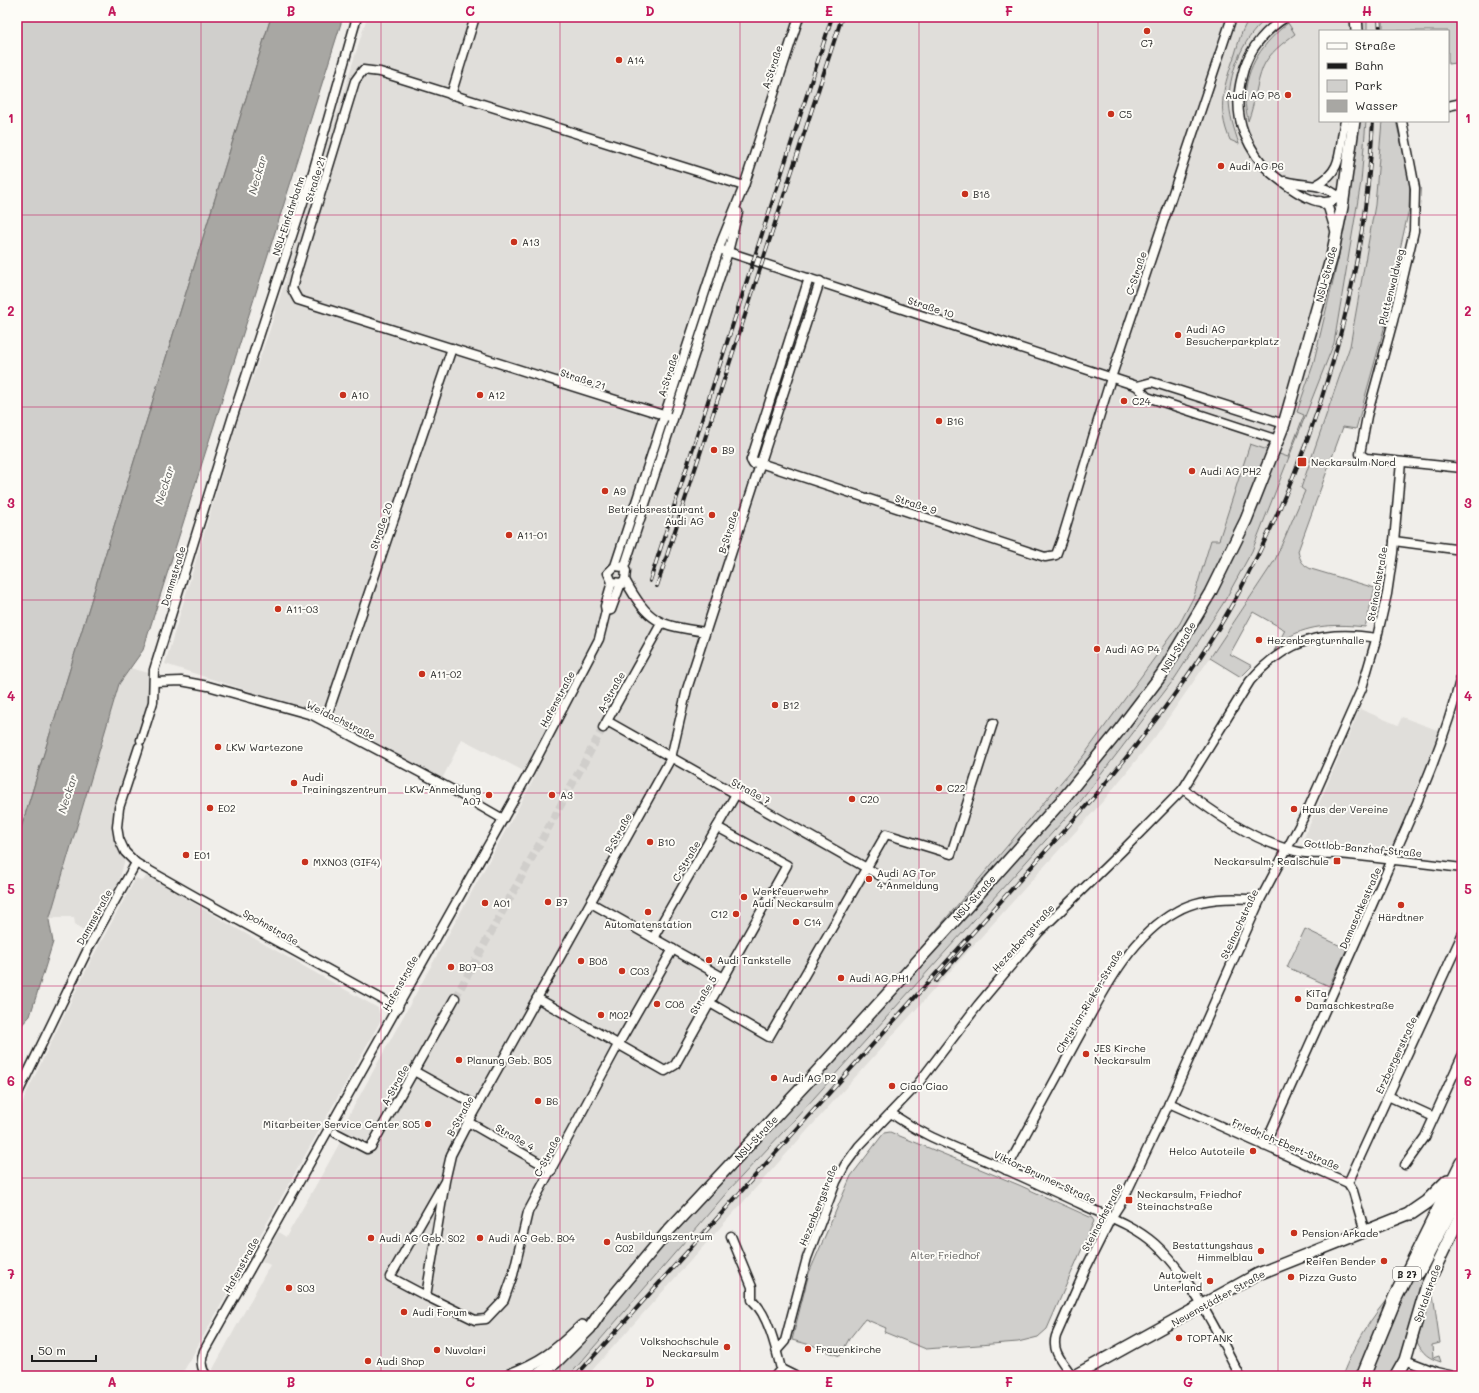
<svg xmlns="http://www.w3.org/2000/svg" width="1479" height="1393" viewBox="0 0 1479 1393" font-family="Mali,sans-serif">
  <rect width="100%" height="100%" fill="#f0eeea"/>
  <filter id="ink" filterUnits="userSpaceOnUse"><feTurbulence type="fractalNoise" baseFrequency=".025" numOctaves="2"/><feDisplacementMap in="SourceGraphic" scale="8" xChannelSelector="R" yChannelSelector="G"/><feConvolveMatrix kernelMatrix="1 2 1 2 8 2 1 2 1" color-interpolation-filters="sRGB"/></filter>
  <g filter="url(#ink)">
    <g fill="#e0deda">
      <polygon points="367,17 1358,17 1359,31 1320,31 1320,121 1355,121 1338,260 1313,365 1297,412 1305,414 1296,438 1334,343 1361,182 1366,121 1382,121 1375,205 1350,346 1301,488 1306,491 1275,560 1210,658 1155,737 1104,800 587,1376 569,1376 729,1190 796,1118 1080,802 1175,678 1224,602 1252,551 1289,458 1226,521 1219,540 1211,541 1194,596 1180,623 1084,755 824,1063 593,1314 555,1346 508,1376 220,1376 214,1372 213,1369 270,1265 262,1261 278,1232 286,1237 328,1164 344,1135 340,1132 343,1126 535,777 462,739 441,781 367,737 336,722 336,719 165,664 240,413 269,332"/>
      <rect x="1367" y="17" width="16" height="14"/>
      <polygon points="130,668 149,673 149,701 112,830 114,842 125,859 117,889 92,937 75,924 74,917 56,917 49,920 119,684"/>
      <polygon points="1360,709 1398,725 1402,717 1440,731 1424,777 1389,856 1329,852 1303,840"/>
      <polygon points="147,875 234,927 378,1008 381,1020 181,1376 17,1376 17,1118 25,1096 91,960 136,878 143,881"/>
    </g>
    <g fill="#d0cfcc" stroke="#767674">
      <polygon points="17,17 271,17 17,841"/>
      <path d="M1251 17H1269C1245 34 1230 69 1229 98 1229 114 1234 129 1239 144L1230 140C1216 107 1224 86 1235 54 1239 41 1242 27 1251 17Z"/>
      <polygon points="1358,17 1367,17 1367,31 1359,31"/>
      <polygon points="1383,17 1462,17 1462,62 1448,64 1448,31 1383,31"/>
      <path d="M1288 23 1295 34C1283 43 1269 53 1263 67 1256 84 1255 104 1248 121 1247 114 1245 106 1245 99 1246 66 1263 43 1288 23Z"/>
      <polygon points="1355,121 1366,121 1361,182 1334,343 1252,551 1224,602 1175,678 1080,802 796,1118 729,1190 569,1376 508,1376 555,1346 593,1314 824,1063 1084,755 1180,623 1194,596 1211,540 1219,540 1250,444 1288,457 1304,415 1297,412 1313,365 1338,260 1349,198"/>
      <path d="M1382 121H1396L1410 181 1409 209 1390 294 1387 318 1356 429 1343 427 1298 551C1300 561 1303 565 1311 569L1375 588 1365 627C1339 624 1310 624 1287 638 1282 641 1278 647 1274 651L1285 630 1253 612 1230 654 1252 666 1241 677 1210 658 1275 560 1305 491 1301 488 1350 346 1375 205Z"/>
      <polygon points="1305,929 1347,949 1329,986 1287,967"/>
      <polygon points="890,1132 1019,1185 1092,1218 1094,1221 1047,1329 1038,1337 1018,1342 926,1349 884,1332 886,1328 865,1319 849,1339 840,1356 825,1351 826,1346 819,1344 818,1347 792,1340 809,1273 851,1176 884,1133"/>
      <path d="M1462 1159V1208L1425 1282 1399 1360 1392 1376H1342C1354 1345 1371 1317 1393 1292Z"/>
      <path d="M1432 1287 1440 1343 1432 1345 1433 1358 1439 1356 1441 1362C1428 1358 1423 1354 1417 1342Z"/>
    </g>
    <polygon fill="#a8a7a3" stroke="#706f6d" points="271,17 343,17 143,650 119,684 49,920 53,942 30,1016 17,1030 17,841"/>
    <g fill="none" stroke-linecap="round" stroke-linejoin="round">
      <polyline stroke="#d0cecb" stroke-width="8" stroke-dasharray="8 4" stroke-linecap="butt" points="455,998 603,728"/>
      <defs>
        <g id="minor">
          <path d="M1286 17C1264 31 1248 50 1242 76 1237 95 1237 115 1244 133 1250 147 1260 163 1271 173 1288 187 1327 219 1343 191"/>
          <polyline points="451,95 475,17"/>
          <polyline points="1448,106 1462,103"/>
          <polyline points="1402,121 1415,188 1414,231 1393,321 1367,416 1360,454 1366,458 1462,468"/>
          <path d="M1285 181C1306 187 1321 182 1339 197L1340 201"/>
          <path d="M1316 185C1345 170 1338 149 1345 121"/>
          <polyline points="1320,201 1328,207 1335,230"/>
          <polyline points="719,249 1137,386 1147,397 1278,440"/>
          <polyline points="1137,386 1152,382 1284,424"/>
          <polyline points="673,418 298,300 292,289 295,277 355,81 363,70 380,72 744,186"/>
          <polyline points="751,460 1045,557 1056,555 1063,536 1111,378 1232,17"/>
          <polyline points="753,464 751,460 809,278"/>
          <polyline points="1394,541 1462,550"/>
          <polyline points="615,566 623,567 626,571 625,580 621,583 612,582 608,573 615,566 722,240 744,186 799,17"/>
          <polyline points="623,567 624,568 728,252 738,212"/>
          <path d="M625 580C649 623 658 625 705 632"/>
          <polyline points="606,611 611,610 621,583"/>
          <polyline points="155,682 181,681 208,686 312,715 451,789 503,819"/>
          <polyline points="329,710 452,348"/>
          <polyline points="607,721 886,879"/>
          <polyline points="603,728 661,624"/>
          <polyline points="141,740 153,702 154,670 232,419 313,172 357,17"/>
          <polyline points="139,747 119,808 117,827 119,839 125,852 136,863 196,897 398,1008"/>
          <path d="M1183 789C1216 815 1257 843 1299 852 1312 855 1326 853 1338 854 1380 858 1421 863 1462 868"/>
          <polyline points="591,903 724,978"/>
          <polyline points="653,938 736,794"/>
          <polyline points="537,998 665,1071 675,1065 787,865 717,827"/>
          <polyline points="710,1003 769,1037 886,834 951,854 993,723"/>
          <polyline points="414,1071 477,1106"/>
          <polyline points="17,1095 90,945 136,863"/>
          <polyline points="1388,1096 1434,1117"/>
          <polyline points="1169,1103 1348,1183 1353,1191 1365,1232"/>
          <path d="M891 1113C921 1135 955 1147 989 1162 1021 1176 1053 1191 1085 1206 1109 1217 1135 1226 1155 1244 1189 1274 1219 1335 1240 1376"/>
          <polyline points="468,1122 552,1170"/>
          <polyline points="336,1133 367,1149 371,1147 455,998"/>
          <path d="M1264 1146C1305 1054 1347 963 1387 871 1416 806 1445 742 1462 673"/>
          <polyline points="1405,1165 1425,1137 1462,1056"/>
          <path d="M1006 1170C1028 1129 1051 1088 1073 1047 1100 999 1127 938 1177 911 1201 897 1232 897 1260 900"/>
          <polyline points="445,1181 426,1296 390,1277 445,1181 451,1155 468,1122 671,758 687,689 820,281"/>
          <polyline points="1348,1183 1462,935"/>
          <path d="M731 1236 752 1287V1300C768 1314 776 1348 781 1369"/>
          <polyline points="426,1296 475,1320 486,1319 504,1300 513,1275 528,1212 618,1045 673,949"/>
          <path d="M777 1350 785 1341 807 1258 836 1182 845 1165 859 1146 917 1085 978 1005 1039 932 1122 851 1183 789 1250 681C1285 640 1324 629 1377 638"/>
          <polyline points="1405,1360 1436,1372 1454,1376"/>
          <polyline points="781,1369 795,1376"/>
          <path d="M207 1376C200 1368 201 1360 204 1351L530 771 599 639 606 611 605 606 612 582"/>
          <polyline points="775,1376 781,1369"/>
          <path d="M1072 1376C1064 1363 1051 1352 1056 1336L1086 1268 1111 1218 1124 1198 1173 1095 1260 900 1309 807 1362 688 1378 633 1387 594 1393 553 1401 462"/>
        </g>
        <g id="secondary">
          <polyline points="1356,17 1357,31"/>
          <path d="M507 1376C543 1362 555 1352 582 1326"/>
          <polyline points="536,1376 556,1362 590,1328 602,1310 669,1230 812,1077 956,919 1064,798 1117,733 1162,674 1210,593 1246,520 1284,424 1332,256 1342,207 1354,121"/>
          <polyline points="1074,1376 1258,1274 1411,1213"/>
          <polyline points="1396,1376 1405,1360 1427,1285 1462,1212"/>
        </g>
        <g id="trunk">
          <polyline points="1411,1213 1427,1202 1448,1181"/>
          <polyline points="1418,1272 1462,1187"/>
          <polyline points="1363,1376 1395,1298 1462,1163"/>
        </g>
      </defs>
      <use href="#minor" stroke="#1c1c1c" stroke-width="11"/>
      <use href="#secondary" stroke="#1c1c1c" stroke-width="14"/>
      <use href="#trunk" stroke="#1c1c1c" stroke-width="16"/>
      <use href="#minor" stroke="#fdfcf7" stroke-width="8"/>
      <use href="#secondary" stroke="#fdfcf7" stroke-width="11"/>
      <use href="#trunk" stroke="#fdfcf7" stroke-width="13"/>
      <defs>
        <g id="rail">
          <polyline points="1379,17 1380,31"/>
          <polyline points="650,581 832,17"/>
          <polyline points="657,586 842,17"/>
          <polyline points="936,981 969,944"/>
          <path d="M576 1376 1095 796C1148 732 1200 665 1239 592 1317 446 1365 286 1373 121"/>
        </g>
      </defs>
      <use href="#rail" stroke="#1c1c1c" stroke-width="4"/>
      <use href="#rail" stroke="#fdfcf7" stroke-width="2.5" stroke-dasharray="8" stroke-linecap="butt"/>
    </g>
  </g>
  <path fill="none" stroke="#c2185b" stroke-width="1" stroke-opacity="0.55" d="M201 17V1376M381 17V1376M560 17V1376M740 17V1376M919 17V1376M1098 17V1376M1278 17V1376M17 215H1462M17 407H1462M17 600H1462M17 793H1462M17 986H1462M17 1178H1462"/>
  <g fill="#c8321e" stroke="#fdfcf7" stroke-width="1.5">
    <circle cx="1147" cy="31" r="4"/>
    <circle cx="619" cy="60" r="4"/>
    <circle cx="1288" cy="95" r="4"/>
    <circle cx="1111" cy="114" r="4"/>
    <circle cx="1221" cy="166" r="4"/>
    <circle cx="965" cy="194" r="4"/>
    <circle cx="514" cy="242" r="4"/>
    <circle cx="1178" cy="335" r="4"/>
    <circle cx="343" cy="395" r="4"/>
    <circle cx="480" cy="395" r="4"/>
    <circle cx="1124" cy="401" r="4"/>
    <circle cx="939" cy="421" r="4"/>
    <circle cx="714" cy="450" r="4"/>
    <rect x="1297" y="457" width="10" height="10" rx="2"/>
    <circle cx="1192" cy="471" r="4"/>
    <circle cx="605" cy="491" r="4"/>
    <circle cx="712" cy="515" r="4"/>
    <circle cx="509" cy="535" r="4"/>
    <circle cx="278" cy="609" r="4"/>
    <circle cx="1259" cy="640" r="4"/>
    <circle cx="1097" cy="649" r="4"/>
    <circle cx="422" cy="674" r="4"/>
    <circle cx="775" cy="705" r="4"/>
    <circle cx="218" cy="747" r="4"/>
    <circle cx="294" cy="783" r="4"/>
    <circle cx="939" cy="788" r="4"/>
    <circle cx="489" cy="795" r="4"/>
    <circle cx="552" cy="795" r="4"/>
    <circle cx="852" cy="799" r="4"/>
    <circle cx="210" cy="808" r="4"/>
    <circle cx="1294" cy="809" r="4"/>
    <circle cx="650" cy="842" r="4"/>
    <circle cx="186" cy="855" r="4"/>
    <rect x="1333" y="857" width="8" height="8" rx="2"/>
    <circle cx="305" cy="862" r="4"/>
    <circle cx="869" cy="879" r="4"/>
    <circle cx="744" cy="897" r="4"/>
    <circle cx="548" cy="902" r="4"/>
    <circle cx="485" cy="903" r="4"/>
    <circle cx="1401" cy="905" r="4"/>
    <circle cx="648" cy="912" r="4"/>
    <circle cx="736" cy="914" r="4"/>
    <circle cx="796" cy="922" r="4"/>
    <circle cx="709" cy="960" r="4"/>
    <circle cx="581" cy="961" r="4"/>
    <circle cx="451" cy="967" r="4"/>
    <circle cx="622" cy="971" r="4"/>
    <circle cx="841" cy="978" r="4"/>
    <circle cx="1298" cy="999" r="4"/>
    <circle cx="657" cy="1004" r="4"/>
    <circle cx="601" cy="1015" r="4"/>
    <circle cx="1086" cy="1054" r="4"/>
    <circle cx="459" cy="1060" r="4"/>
    <circle cx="774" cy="1078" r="4"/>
    <circle cx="892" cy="1086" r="4"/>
    <circle cx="538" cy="1101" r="4"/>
    <circle cx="428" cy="1124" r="4"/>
    <circle cx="1253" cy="1151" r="4"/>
    <rect x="1125" y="1196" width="8" height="8" rx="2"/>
    <circle cx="1294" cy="1233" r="4"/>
    <circle cx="371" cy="1238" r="4"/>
    <circle cx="480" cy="1238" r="4"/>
    <circle cx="607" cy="1242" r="4"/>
    <circle cx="1261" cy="1251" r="4"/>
    <circle cx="1384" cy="1261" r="4"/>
    <circle cx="1291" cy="1277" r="4"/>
    <circle cx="1210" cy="1281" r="4"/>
    <circle cx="289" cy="1288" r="4"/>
    <circle cx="404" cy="1312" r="4"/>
    <circle cx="1179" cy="1338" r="4"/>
    <circle cx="727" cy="1347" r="4"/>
    <circle cx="808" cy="1349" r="4"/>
    <circle cx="437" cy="1350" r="4"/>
    <circle cx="368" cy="1361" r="4"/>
  </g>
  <g text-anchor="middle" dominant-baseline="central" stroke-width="4" stroke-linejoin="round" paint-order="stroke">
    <rect fill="#fdfcf7" stroke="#605f5e" stroke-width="1" x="1393" y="1267" width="28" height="14" rx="3"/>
    <g font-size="9" font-weight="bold" fill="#1c1c1c">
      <text x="1407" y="1274">B 27</text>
    </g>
    <g font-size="10" fill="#1c1c1c" stroke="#fdfcf7" text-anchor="start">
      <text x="1147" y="43" text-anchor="middle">C7</text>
      <text x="627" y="60">A14</text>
      <text x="1280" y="95" text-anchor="end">Audi AG P8</text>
      <text x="1119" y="114">C5</text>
      <text x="1229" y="166">Audi AG P6</text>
      <text x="973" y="194">B18</text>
      <text x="522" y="242">A13</text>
      <text x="1186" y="329">Audi AG<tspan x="1186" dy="12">Besucherparkplatz</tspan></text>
      <text x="351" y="395">A10</text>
      <text x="488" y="395">A12</text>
      <text x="1132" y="401">C24</text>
      <text x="947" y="421">B16</text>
      <text x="722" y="450">B9</text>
      <text x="1311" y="462">Neckarsulm Nord</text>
      <text x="1200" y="471">Audi AG PH2</text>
      <text x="613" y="491">A9</text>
      <text x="704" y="509" text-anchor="end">Betriebsrestaurant<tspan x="704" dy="12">Audi AG</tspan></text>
      <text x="517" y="535">A11-01</text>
      <text x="286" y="609">A11-03</text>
      <text x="1267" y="640">Hezenbergturnhalle</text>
      <text x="1105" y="649">Audi AG P4</text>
      <text x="430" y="674">A11-02</text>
      <text x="783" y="705">B12</text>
      <text x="226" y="747">LKW Wartezone</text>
      <text x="302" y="777">Audi<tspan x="302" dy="12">Trainingszentrum</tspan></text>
      <text x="947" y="788">C22</text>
      <text x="481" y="789" text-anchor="end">LKW-Anmeldung<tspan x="481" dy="12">A07</tspan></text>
      <text x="560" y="795">A3</text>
      <text x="860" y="799">C20</text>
      <text x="218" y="808">E02</text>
      <text x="1302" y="809">Haus der Vereine</text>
      <text x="658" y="842">B10</text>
      <text x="194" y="855">E01</text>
      <text x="1329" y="861" text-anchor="end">Neckarsulm, Realschule</text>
      <text x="313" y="862">MXN03 (GIF4)</text>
      <text x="877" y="873">Audi AG Tor<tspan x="877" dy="12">4 Anmeldung</tspan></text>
      <text x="752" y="891">Werkfeuerwehr<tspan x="752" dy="12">Audi Neckarsulm</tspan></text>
      <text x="556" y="902">B7</text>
      <text x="493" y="903">A01</text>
      <text x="728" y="914" text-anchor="end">C12</text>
      <text x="1401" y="917" text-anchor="middle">Härdtner</text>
      <text x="804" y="922">C14</text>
      <text x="648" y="924" text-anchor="middle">Automatenstation</text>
      <text x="717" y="960">Audi Tankstelle</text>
      <text x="589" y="961">B08</text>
      <text x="459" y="967">B07-03</text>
      <text x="630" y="971">C03</text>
      <text x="849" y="978">Audi AG PH1</text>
      <text x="1306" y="993">KiTa<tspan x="1306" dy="12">Damaschkestraße</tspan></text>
      <text x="665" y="1004">C08</text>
      <text x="609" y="1015">M02</text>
      <text x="1094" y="1048">JES Kirche<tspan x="1094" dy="12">Neckarsulm</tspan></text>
      <text x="467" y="1060">Planung Geb. B05</text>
      <text x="782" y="1078">Audi AG P2</text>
      <text x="900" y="1086">Ciao Ciao</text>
      <text x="546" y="1101">B6</text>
      <text x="420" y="1124" text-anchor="end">Mitarbeiter Service Center S05</text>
      <text x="1245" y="1151" text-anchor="end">Helco Autoteile</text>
      <text x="1137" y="1194">Neckarsulm, Friedhof<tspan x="1137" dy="12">Steinachstraße</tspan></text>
      <text x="1302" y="1233">Pension Arkade</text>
      <text x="615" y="1236">Ausbildungszentrum<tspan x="615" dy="12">C02</tspan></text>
      <text x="379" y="1238">Audi AG Geb. S02</text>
      <text x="488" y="1238">Audi AG Geb. B04</text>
      <text x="1253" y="1245" text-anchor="end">Bestattungshaus<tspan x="1253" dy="12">Himmelblau</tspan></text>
      <text x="1376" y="1261" text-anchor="end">Reifen Bender</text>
      <text x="1202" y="1275" text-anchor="end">Autowelt<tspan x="1202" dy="12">Unterland</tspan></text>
      <text x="1299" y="1277">Pizza Gusto</text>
      <text x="297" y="1288">S03</text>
      <text x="412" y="1312">Audi Forum</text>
      <text x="1187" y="1338">TOPTANK</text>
      <text x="719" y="1341" text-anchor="end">Volkshochschule<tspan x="719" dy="12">Neckarsulm</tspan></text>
      <text x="816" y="1349">Frauenkirche</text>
      <text x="445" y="1350">Nuvolari</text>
      <text x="376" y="1361">Audi Shop</text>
    </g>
    <g font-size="10" fill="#1c1c1c" stroke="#fdfcf7">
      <text transform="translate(772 67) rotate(-72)">A-Straße</text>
      <text transform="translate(315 179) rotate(-73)">Straße 21</text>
      <text transform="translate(288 216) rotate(-72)">NSU-Einfahrbahn</text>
      <text transform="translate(1136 273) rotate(-71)">C-Straße</text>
      <text transform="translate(1326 274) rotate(-75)">NSU-Straße</text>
      <text transform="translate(1391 287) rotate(-76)">Plattenwaldweg</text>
      <text transform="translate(931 307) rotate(18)">Straße 10</text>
      <text transform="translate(668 375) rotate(-72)">A-Straße</text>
      <text transform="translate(583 379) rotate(18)">Straße 21</text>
      <text transform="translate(916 504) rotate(18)">Straße 9</text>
      <text transform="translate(381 526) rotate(-71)">Straße 20</text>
      <text transform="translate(728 532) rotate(-72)">B-Straße</text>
      <text transform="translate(173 576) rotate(-73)">Dammstraße</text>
      <text transform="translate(1377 584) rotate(-80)">Steinachstraße</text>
      <text transform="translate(1178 647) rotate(-59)">NSU-Straße</text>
      <text transform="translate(611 692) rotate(-61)">A-Straße</text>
      <text transform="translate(557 699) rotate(-62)">Hafenstraße</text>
      <text transform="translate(341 720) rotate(26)">Weidachstraße</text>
      <text transform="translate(751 791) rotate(29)">Straße 7</text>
      <text transform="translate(618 833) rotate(-61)">B-Straße</text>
      <text transform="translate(1363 848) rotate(5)">Gottlob-Banzhaf-Straße</text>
      <text transform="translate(686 861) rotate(-60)">C-Straße</text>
      <text transform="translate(974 898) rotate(-48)">NSU-Straße</text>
      <text transform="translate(1360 908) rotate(-66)">Damaschkestraße</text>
      <text transform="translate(94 917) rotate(-61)">Dammstraße</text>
      <text transform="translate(1239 924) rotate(-65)">Steinachstraße</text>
      <text transform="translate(271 927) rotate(29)">Spohnstraße</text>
      <text transform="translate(1023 938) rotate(-48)">Hezenbergstraße</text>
      <text transform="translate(400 983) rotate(-61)">Hafenstraße</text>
      <text transform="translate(703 995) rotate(-60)">Straße 5</text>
      <text transform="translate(1089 1001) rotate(-59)">Christian-Rieker-Straße</text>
      <text transform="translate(1396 1055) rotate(-65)">Erzbergerstraße</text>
      <text transform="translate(395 1085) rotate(-61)">A-Straße</text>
      <text transform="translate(460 1116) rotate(-61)">B-Straße</text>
      <text transform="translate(515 1137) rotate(30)">Straße 4</text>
      <text transform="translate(756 1138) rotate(-47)">NSU-Straße</text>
      <text transform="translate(1286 1144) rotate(23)">Friedrich-Ebert-Straße</text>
      <text transform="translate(547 1156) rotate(-62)">C-Straße</text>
      <text transform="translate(1045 1177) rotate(25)">Viktor-Brunner-Straße</text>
      <text transform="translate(818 1205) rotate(-68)">Hezenbergstraße</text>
      <text transform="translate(1102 1217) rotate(-62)">Steinachstraße</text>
      <text transform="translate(241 1265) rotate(-61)">Hafenstraße</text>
      <text transform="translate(1427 1293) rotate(-70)">Spitalstraße</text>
      <text transform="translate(1218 1298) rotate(-29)">Neuenstädter Straße</text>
    </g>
    <g font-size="10" fill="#5b5b5a" stroke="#fdfcf7">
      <text x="945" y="1255">Alter Friedhof</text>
    </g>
    <g font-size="11" font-style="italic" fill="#5b5b59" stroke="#fdfcf7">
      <text transform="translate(257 175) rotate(-74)">Neckar</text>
      <text transform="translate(164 485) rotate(-72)">Neckar</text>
      <text transform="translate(67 794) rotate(-72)">Neckar</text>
    </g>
  </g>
  <rect width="1479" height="1393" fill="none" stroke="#fdfcf7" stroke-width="44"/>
  <rect x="1319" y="30" width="130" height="92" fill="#fdfcf7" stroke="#a3a29f"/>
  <rect x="1327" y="43" width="20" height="6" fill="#fdfcf7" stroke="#a3a29f"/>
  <text x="1355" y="50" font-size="12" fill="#1c1c1c">Straße</text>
  <rect x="1327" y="63" width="20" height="6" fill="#1c1c1c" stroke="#a3a29f"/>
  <text x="1355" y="70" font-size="12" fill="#1c1c1c">Bahn</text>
  <rect x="1327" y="80" width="20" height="12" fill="#d0cfcc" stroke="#a3a29f"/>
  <text x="1355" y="90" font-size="12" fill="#1c1c1c">Park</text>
  <rect x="1327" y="100" width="20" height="12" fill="#a8a7a3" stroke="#a3a29f"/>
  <text x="1355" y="110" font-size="12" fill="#1c1c1c">Wasser</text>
  <path d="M32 1355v6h64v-6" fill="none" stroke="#1c1c1c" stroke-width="2"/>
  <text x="38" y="1355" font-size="12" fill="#1c1c1c" stroke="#fdfcf7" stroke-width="3" paint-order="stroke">50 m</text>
  <rect x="22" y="22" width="1435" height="1349" fill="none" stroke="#c2185b" stroke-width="1.5"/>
  <g font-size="13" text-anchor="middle" font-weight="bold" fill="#c2185b">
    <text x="112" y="16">A</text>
    <text x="291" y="16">B</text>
    <text x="470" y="16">C</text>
    <text x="650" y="16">D</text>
    <text x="829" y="16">E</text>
    <text x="1009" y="16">F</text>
    <text x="1188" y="16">G</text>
    <text x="1367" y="16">H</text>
    <text x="11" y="123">1</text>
    <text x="1468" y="123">1</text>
    <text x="11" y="316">2</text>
    <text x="1468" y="316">2</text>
    <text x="11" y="508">3</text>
    <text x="1468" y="508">3</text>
    <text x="11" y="701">4</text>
    <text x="1468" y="701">4</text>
    <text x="11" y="894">5</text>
    <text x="1468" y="894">5</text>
    <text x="11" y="1086">6</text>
    <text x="1468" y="1086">6</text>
    <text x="11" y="1279">7</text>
    <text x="1468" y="1279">7</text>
    <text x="112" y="1387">A</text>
    <text x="291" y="1387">B</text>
    <text x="470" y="1387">C</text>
    <text x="650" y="1387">D</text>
    <text x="829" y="1387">E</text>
    <text x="1009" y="1387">F</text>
    <text x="1188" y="1387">G</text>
    <text x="1367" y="1387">H</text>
  </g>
</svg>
